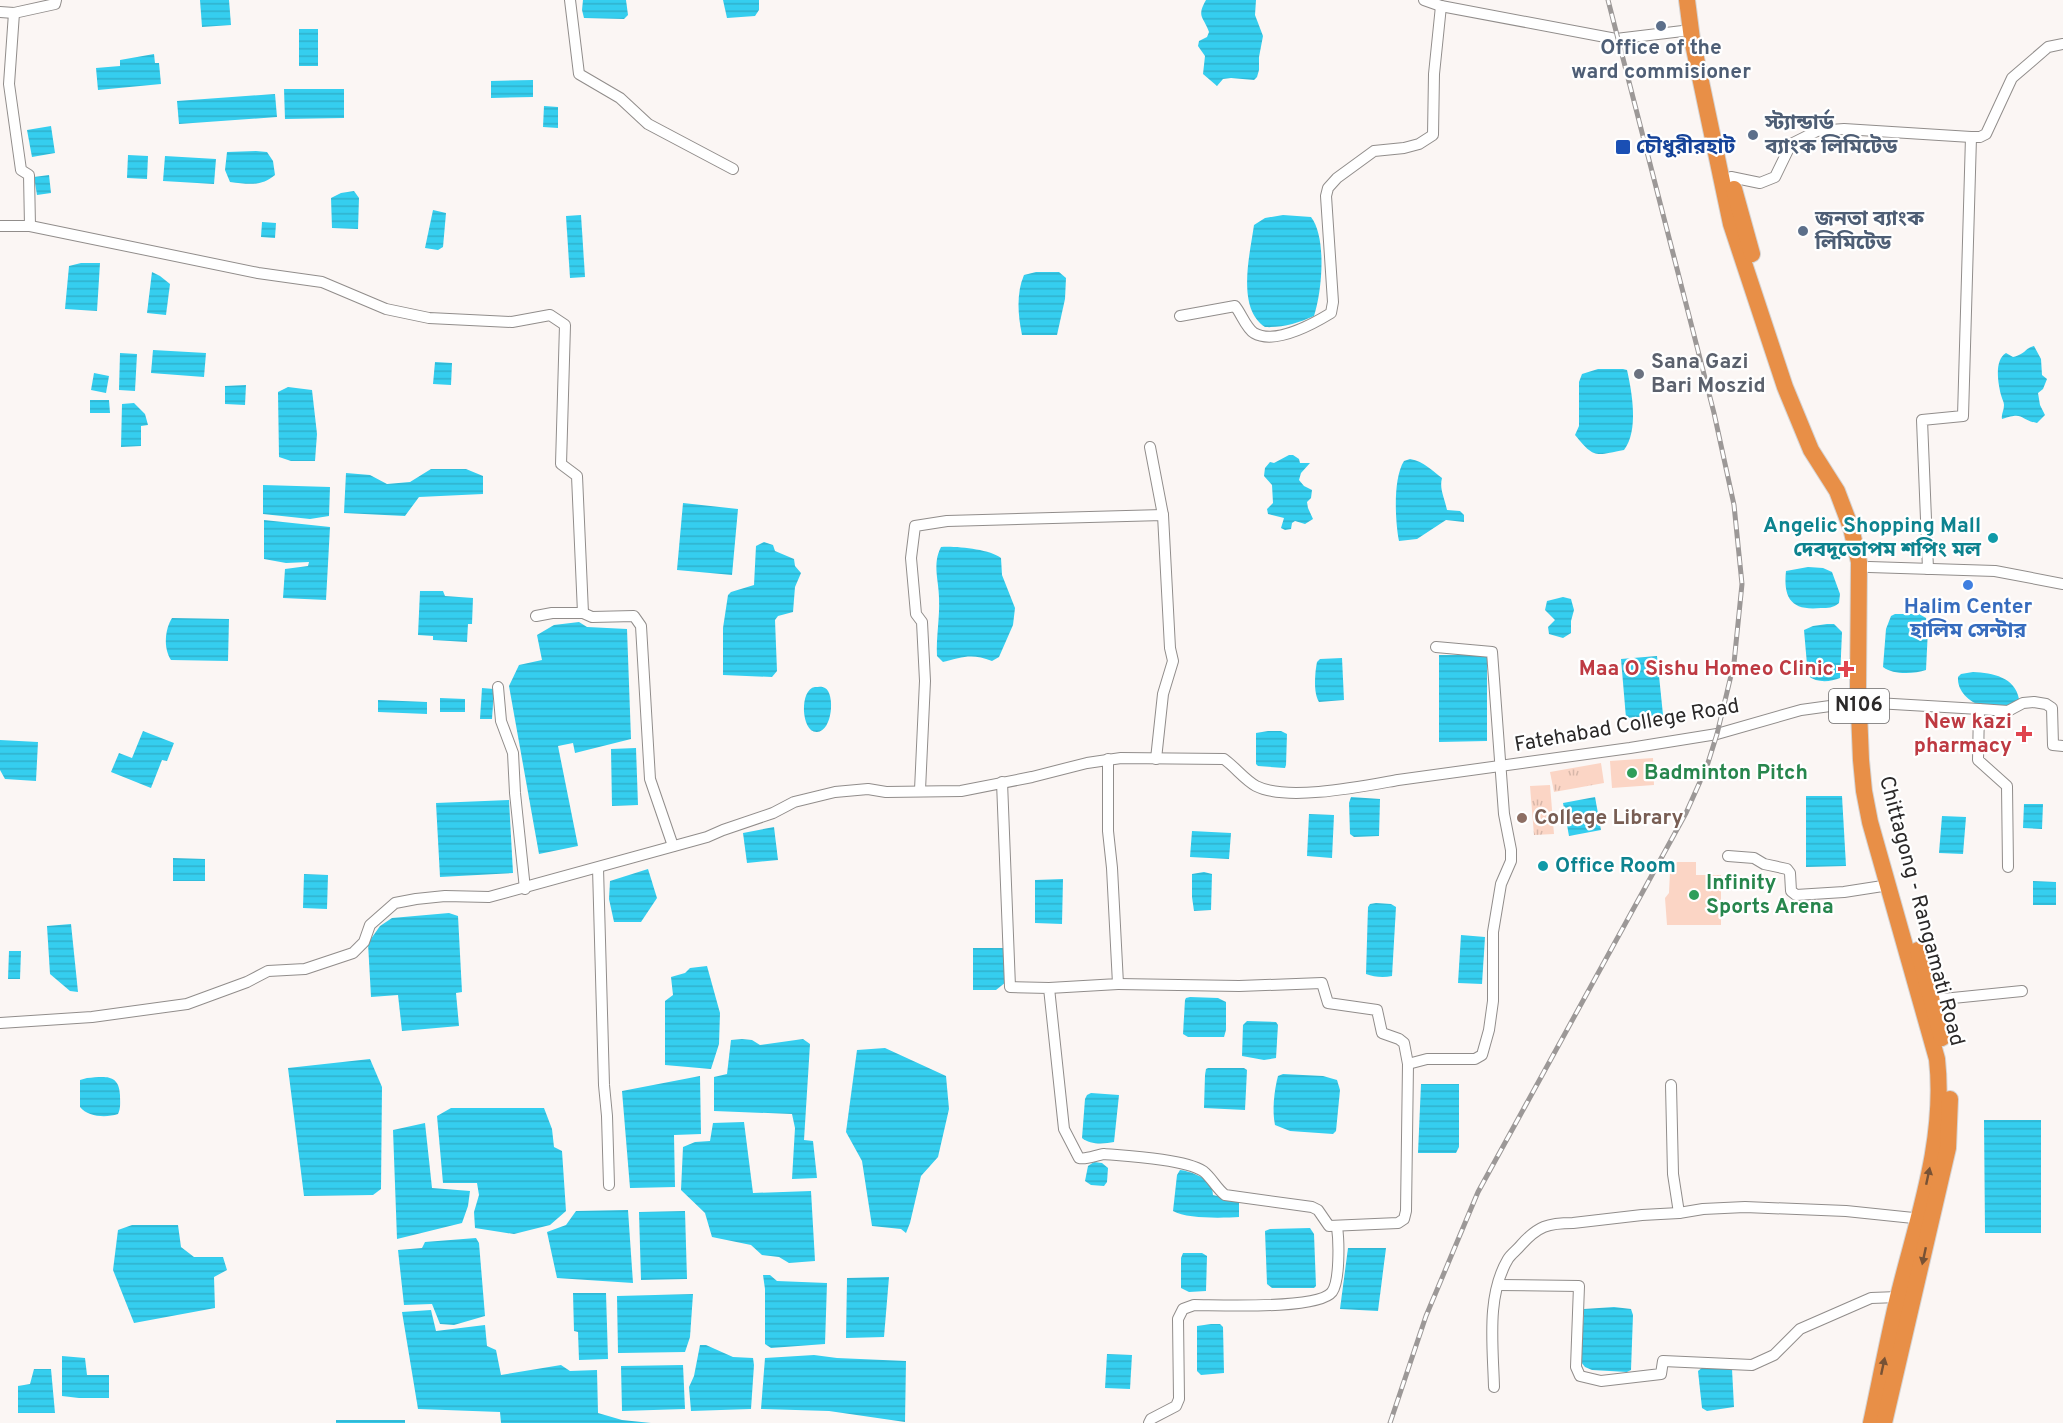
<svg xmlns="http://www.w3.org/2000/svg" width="2063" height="1423" viewBox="0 0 2063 1423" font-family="Overpass,'Noto Sans Bengali',sans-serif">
  <defs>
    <pattern id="park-tufts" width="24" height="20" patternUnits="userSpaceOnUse" patternTransform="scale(1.5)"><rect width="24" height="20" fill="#fbd5c5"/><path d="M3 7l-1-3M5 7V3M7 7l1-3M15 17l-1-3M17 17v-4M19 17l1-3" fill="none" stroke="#d7b7a9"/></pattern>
    <pattern id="water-rules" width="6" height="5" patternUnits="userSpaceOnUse" patternTransform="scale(1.5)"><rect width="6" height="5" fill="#35ceef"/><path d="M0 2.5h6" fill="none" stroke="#2fb1cd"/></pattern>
  </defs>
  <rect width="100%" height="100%" fill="#fbf6f4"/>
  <g fill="#fbd5c5">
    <polygon points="1653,758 1654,785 1612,788 1610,761"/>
    <polygon points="1677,862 1696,862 1696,875 1721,875 1721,925 1667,925 1665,898 1669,893 1670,871"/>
  </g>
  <g fill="url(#park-tufts)">
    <polygon points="1601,763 1604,783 1554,792 1550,772"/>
    <polygon points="1550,785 1554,834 1534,835 1530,786"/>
  </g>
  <g fill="url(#water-rules)">
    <polygon points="200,0 229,0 231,25 202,27"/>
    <polygon points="583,0 626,0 628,15 624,19 584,18 582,10"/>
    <polygon points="723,0 759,0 759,10 755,16 727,18"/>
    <path d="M1206 0H1256L1255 15 1263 36 1259 57V70L1257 77 1254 80 1231 78 1223 79 1217 86 1203 74 1205 56 1198 46 1199 41 1207 37 1209 32C1204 17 1196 17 1206 0Z"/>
    <polygon points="318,29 318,66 299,66 299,29"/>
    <polygon points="154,54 155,63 159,63 161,84 98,90 96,68 120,66 120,60"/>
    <polygon points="533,80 533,97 491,98 491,81"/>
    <polygon points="284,89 344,89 344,118 285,119"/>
    <polygon points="275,94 277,117 179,124 177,101"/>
    <polygon points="544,106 558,107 558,128 543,127"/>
    <polygon points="51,126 55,153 32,157 27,130"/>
    <path d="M256 151 267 152 273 161 275 175C261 187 248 184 230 182L225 170 227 152Z"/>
    <polygon points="128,155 148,156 147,179 127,178"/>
    <polygon points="165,156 216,159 214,184 163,181"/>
    <polygon points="49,175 51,193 37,195 34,177"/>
    <polygon points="354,191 359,198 358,229 332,228 331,198 341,193"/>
    <polygon points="433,210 446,213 443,247 438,250 425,248"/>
    <polygon points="581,215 585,277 570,278 566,216"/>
    <path d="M1283 215 1311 217C1327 238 1322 291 1314 316 1298 323 1282 328 1265 327 1236 308 1250 254 1254 225L1265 218Z"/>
    <polygon points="262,222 276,223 275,238 261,237"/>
    <polygon points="81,263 100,263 97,311 65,309 69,266"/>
    <polygon points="152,272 160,276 170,284 166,315 147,313"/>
    <path d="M1036 272H1059L1066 278 1065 299 1057 335H1022C1018 316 1016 293 1024 275Z"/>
    <path d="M2034 346 2041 359 2042 375 2047 379 2043 389 2038 393 2040 405 2045 415 2037 423C2019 420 2025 411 2002 419 2001 414 2004 411 2004 405 2004 402 2002 399 2001 395 1998 383 1994 360 2006 353L2013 357C2026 354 2025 348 2034 346Z"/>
    <polygon points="153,350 206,353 204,377 151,373"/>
    <polygon points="120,353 137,354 135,391 119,390"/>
    <polygon points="435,362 452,363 451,385 433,384"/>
    <path d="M1598 369H1623L1627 370C1632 392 1639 431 1624 450 1594 456 1594 458 1575 435L1579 426V382L1582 374Z"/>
    <polygon points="94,373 109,376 106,393 91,390"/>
    <polygon points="246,385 245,405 225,404 225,386"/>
    <polygon points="288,387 312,390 317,434 315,461 291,461 279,457 278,392"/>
    <polygon points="90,400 109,400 110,413 90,413"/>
    <polygon points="134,403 145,414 148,425 141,426 141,446 121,447 122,404"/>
    <polygon points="1289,455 1293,455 1299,459 1300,463 1310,463 1301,473 1299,480 1304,486 1312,490 1311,498 1307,502 1308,508 1313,519 1305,524 1295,521 1292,523 1291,529 1285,530 1281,528 1284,518 1268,514 1267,509 1273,503 1272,485 1264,476 1265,468 1270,462 1274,463"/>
    <path d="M1410 459C1425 462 1431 470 1442 478 1439 489 1445 499 1447 510L1460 511 1464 515V522L1446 520 1417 539 1399 541C1395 521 1393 478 1404 461Z"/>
    <polygon points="431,469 466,469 483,476 483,494 419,497 405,516 344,513 346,473 370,475 387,484 410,482"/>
    <polygon points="263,485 330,487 329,516 310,519 263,514"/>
    <polygon points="683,503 738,509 732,575 677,570"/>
    <polygon points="264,520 330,527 326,600 283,598 285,569 308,566 309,562 286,563 264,559"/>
    <polygon points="764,542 773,545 775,551 794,559 795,566 801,573 795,587 793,612 778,616 775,620 777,671 772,677 723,675 723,628 728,595 731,592 754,585 756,546"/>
    <path d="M941 547C956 546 989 549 1001 558L1002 575 1015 608 1013 625 999 657 992 661C972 653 962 657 943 662L937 656C936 637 940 617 939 598 939 581 932 564 941 547Z"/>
    <path d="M1808 567 1823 568 1832 572 1840 594 1839 603C1833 608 1828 608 1821 608 1792 611 1783 599 1786 571Z"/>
    <polygon points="420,591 443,591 445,596 473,598 472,624 468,624 467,642 433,640 433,636 418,635"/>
    <polygon points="1563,597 1571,599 1574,610 1571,621 1571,633 1563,638 1549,634 1548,627 1555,620 1545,610 1547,601"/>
    <path d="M1895 614H1919L1926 618 1928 629 1926 670C1914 674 1893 675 1883 667L1886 629 1891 616Z"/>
    <path d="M172 618 229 619 228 661 171 660C163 648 165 629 172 618Z"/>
    <polygon points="579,622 587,627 627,629 631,739 575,753 573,743 558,746 578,846 539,854 509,686 519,665 542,660 537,635 554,625"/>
    <path d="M1827 624H1834L1842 632 1840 678C1830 682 1817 683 1808 676L1804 630 1813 626Z"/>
    <polygon points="1439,655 1487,655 1487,741 1439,742"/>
    <polygon points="1657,656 1663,715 1626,718 1621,659"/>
    <path d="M1342 658 1344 700 1319 702C1313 693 1315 672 1317 662L1320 659Z"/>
    <path d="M1973 672C1993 673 2015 677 2019 699L2012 706C2003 706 1990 708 1982 706 1969 702 1957 691 1958 677L1961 674Z"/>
    <path d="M815 687C818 687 822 686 825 688 835 693 833 731 817 732 801 733 799 689 815 687Z"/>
    <polygon points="482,688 494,689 492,719 480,719"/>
    <polygon points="440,698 465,699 465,712 440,712"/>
    <polygon points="378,700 427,702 427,714 378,712"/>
    <polygon points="143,731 174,743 167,761 162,760 151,788 111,772 119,753 132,758"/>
    <polygon points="1268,731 1281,731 1287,734 1286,765 1285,768 1258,766 1256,764 1256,733"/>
    <polygon points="0,740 38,742 36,781 5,779 0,770"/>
    <polygon points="636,748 638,805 612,806 611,749"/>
    <polygon points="1806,796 1842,796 1846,866 1806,867"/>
    <polygon points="1351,797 1380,799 1379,836 1354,837 1350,834 1349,803"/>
    <polygon points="1595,797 1601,830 1569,836 1563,803"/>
    <polygon points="509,800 513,873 440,877 436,803"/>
    <polygon points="2024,804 2043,804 2042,829 2023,828"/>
    <polygon points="1309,814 1334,815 1332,858 1307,856"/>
    <polygon points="1942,816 1966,817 1963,854 1939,853"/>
    <polygon points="774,827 778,860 747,863 743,833"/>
    <polygon points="1192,831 1231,833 1229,859 1190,857"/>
    <polygon points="173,858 205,859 205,881 173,881"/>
    <polygon points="648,869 657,898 641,922 614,922 609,899 610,881"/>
    <polygon points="1204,872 1212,874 1211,910 1194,911 1192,897 1192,874"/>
    <polygon points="304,874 328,875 327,909 303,908"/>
    <polygon points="1063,879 1062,924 1035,923 1035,880"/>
    <polygon points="2033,881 2056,882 2056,905 2033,905"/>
    <path d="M1376 903 1391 904 1396 907 1392 976C1383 978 1374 977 1366 974L1368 907 1370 904Z"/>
    <polygon points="449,913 458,916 462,992 456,993 459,1026 402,1031 398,995 371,997 368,943 380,926 392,918"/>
    <polygon points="71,924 78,992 70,991 50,974 47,926"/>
    <polygon points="1461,935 1485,937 1482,984 1458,983"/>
    <polygon points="973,948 1006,948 1006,982 996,990 973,990"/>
    <polygon points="9,951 21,951 20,979 8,979"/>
    <polygon points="707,966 720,1013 719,1044 711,1069 665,1065 665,1001 673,995 671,977 685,973 690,968"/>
    <polygon points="1190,997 1218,998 1226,1002 1226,1030 1224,1037 1188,1037 1183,1034 1185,1000 1186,998"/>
    <polygon points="1247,1021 1276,1022 1278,1025 1276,1058 1264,1060 1242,1056 1243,1025"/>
    <polygon points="742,1039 752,1040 760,1045 803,1039 810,1044 804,1140 813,1141 817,1178 792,1179 795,1128 792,1114 714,1111 714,1077 727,1074 731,1040"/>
    <polygon points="885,1048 946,1076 949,1109 938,1157 921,1176 910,1223 906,1233 901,1229 872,1226 862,1161 846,1132 857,1050"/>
    <polygon points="370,1059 382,1087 381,1189 373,1195 304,1196 288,1068"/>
    <polygon points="1208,1068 1244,1068 1247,1070 1245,1110 1204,1108 1205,1075 1206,1069"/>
    <path d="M1283 1074 1323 1076 1337 1080 1340 1090 1336 1131 1333 1134 1290 1131 1275 1125C1272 1111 1274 1091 1278 1076Z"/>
    <polygon points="700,1076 701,1134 674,1135 675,1187 630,1188 622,1091"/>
    <path d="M87 1078C104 1077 119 1073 120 1095 120 1102 121 1108 118 1114 106 1118 88 1117 80 1107V1080Z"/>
    <polygon points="1421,1084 1459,1084 1459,1147 1456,1153 1418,1153"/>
    <path d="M1091 1093 1119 1095 1114 1142C1104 1144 1090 1145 1082 1138L1085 1099 1087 1095Z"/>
    <polygon points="451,1108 544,1108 552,1129 554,1147 562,1151 566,1211 550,1225 514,1234 475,1228 474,1212 479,1195 477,1183 443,1183 437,1116"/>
    <polygon points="2041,1120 2041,1233 1985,1233 1984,1120"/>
    <polygon points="744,1122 753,1193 811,1191 815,1261 789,1263 779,1257 762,1255 751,1245 712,1237 705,1213 681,1190 683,1147 695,1142 710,1141 713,1123"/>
    <polygon points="425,1123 432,1188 470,1191 468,1206 462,1223 397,1239 393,1130"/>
    <polygon points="1094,1162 1102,1163 1108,1168 1107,1182 1104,1186 1091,1185 1085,1181 1088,1166"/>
    <path d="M1180 1170C1189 1171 1206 1177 1211 1185 1212 1186 1213 1194 1213 1195L1239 1201V1217C1223 1218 1186 1219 1173 1211L1177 1175Z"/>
    <polygon points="628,1210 633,1283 557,1278 547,1232 566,1225 576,1211"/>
    <polygon points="685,1211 687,1279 641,1280 639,1212"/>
    <polygon points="132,1225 178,1225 181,1247 194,1257 223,1257 227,1270 214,1277 215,1308 134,1323 113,1270 118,1230"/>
    <polygon points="1310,1228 1314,1234 1316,1286 1314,1288 1272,1288 1267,1284 1265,1231 1270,1229"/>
    <polygon points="476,1238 479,1243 485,1316 454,1325 440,1324 432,1304 404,1305 398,1250 422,1248 425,1242"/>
    <polygon points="1348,1248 1386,1248 1378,1311 1340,1309"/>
    <polygon points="1183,1253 1202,1253 1207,1256 1206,1291 1189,1292 1181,1288 1181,1258"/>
    <polygon points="763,1275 770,1275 777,1281 827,1283 825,1344 771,1348 765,1344 765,1289"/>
    <polygon points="889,1277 884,1337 846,1338 847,1278"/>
    <polygon points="606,1293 608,1359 579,1360 578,1332 574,1331 573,1293"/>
    <polygon points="693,1294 690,1337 685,1352 618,1353 617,1296"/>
    <polygon points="1614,1307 1631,1309 1633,1315 1631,1370 1627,1372 1592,1370 1585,1367 1581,1362 1584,1309"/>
    <polygon points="431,1310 436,1331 485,1325 487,1346 496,1350 501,1375 561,1365 570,1371 597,1370 598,1413 622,1420 651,1423 501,1423 500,1412 418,1409 402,1312"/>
    <polygon points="1211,1324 1220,1324 1223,1327 1224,1373 1201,1375 1197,1371 1197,1326"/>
    <polygon points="700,1345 706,1345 733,1357 753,1358 754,1365 751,1409 691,1411 689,1387 694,1376"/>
    <polygon points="1107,1354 1132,1355 1130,1389 1105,1388"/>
    <polygon points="814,1355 837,1358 906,1361 905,1422 829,1411 761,1409 765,1358"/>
    <polygon points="62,1356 85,1358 87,1375 109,1375 109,1398 79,1398 62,1396"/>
    <polygon points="683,1365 685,1409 622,1411 621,1366"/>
    <polygon points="1703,1367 1732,1369 1734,1407 1707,1411 1702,1408 1698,1371"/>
    <polygon points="34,1369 51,1369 55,1413 18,1413 18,1386 30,1384"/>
    <rect x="336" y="1420" width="69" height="3"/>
  </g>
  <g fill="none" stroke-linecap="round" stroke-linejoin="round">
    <defs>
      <g id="minor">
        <polyline points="570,0 579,74 620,98 648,124 733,169"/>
        <polyline points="1424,0 1441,6 1616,39 1691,30"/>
        <polyline points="0,12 14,13 55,4 56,0"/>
        <polyline points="14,13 9,84 21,170 29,175 30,226"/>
        <polyline points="1731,177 1760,183 1775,177 1791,144 1817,131 1844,129 1971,137"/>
        <polyline points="0,226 30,226 258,273 322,282 386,309 429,318 512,322 550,315 565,325 561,464 577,476 583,613 552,613 536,616"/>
        <path d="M1180 316 1235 306C1241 313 1246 328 1254 333 1275 345 1313 324 1331 313L1333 302 1326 196 1328 188 1337 178 1374 151 1404 148 1419 144 1433 135 1434 74 1441 6"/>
        <polyline points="1150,447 1163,515"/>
        <polyline points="1869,567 1995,571 2063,584"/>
        <polyline points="1928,569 1922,420 1963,416 1971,137 1980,137 1986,134 2012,78 2048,47 2063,44"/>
        <polyline points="583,613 592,617 634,616 641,626 650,779 673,846"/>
        <polyline points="498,687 501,721 513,753 515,793 525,889"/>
        <polyline points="1979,709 2008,711 2023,703 2034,702 2046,704 2052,708 2053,745 2063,746"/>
        <path d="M1002 782 1010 987 1049 988 1064 1129 1079 1158C1086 1160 1096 1155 1104 1154 1127 1156 1184 1159 1203 1171 1212 1178 1216 1188 1225 1195L1312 1207 1318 1210 1329 1226 1398 1223 1404 1219 1406 1211 1408 1064 1404 1043 1399 1039 1382 1033 1377 1010 1328 1003 1322 983 1239 986 1118 984"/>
        <polyline points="920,790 925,681 922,622 916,614 911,558 915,526 947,521 1163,515 1170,648 1173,661 1163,694 1156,759"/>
        <polyline points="1728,856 1754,858 1764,864 1787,869 1790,873 1791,891 1796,895 1844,892 1889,885"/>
        <polyline points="598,868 604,1085 607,1116 609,1185"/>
        <polyline points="1049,988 1118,984 1112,868 1108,831 1108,759"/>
        <polyline points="1933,1000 2022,991"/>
        <path d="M0 1023 92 1017 187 1004 247 982 268 971 305 969 353 953 364 942 370 925 395 903 416 899 445 896 489 897 707 837 723 830 773 813 794 802 835 792 868 789 886 792 961 791 1032 777 1087 763 1121 758 1224 759C1235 767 1245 780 1256 786 1287 802 1364 786 1398 780L1630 748 1717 734 1801 710 1859 702 1979 709 1978 760 2007 786 2008 867"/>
        <polyline points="1408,1064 1427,1059 1475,1059 1482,1055 1489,1030 1493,1001 1493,932 1501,884 1511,861 1511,850 1504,814 1492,652 1436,647"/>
        <polyline points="1671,1085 1673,1174 1679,1213"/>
        <polyline points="1498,1285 1579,1286 1576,1367 1580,1376 1601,1381 1661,1374 1663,1361 1752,1365 1774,1355 1800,1329 1871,1298 1898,1297"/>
        <path d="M1494 1387C1493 1346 1486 1296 1508 1259 1511 1254 1517 1250 1521 1245 1538 1226 1548 1223 1573 1223L1642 1215 1679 1213 1703 1209 1745 1207 1846 1211 1923 1219"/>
        <path d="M1149 1423 1151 1419 1176 1406 1179 1399 1178 1319 1183 1309 1194 1305C1219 1305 1318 1310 1332 1292 1340 1281 1339 1241 1337 1227"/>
      </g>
      <g id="highway">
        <path d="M1687 0 1692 39 1731 224 1785 387 1811 450 1837 491 1851 528 1859 562 1858 687 1861 760 1864 791 1870 822 1937 1059C1946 1141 1917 1219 1898 1297 1888 1339 1880 1381 1871 1423"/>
        <polyline points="1734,189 1752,254"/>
        <polyline points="1918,950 1942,1038"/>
        <polyline points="1884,1423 1948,1148 1950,1099"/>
      </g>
    </defs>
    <use href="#minor" stroke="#918d8b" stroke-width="12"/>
    <use href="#highway" stroke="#d5d4d4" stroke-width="18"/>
    <use href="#minor" stroke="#fff" stroke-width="10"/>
    <use href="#highway" stroke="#e88f47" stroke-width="16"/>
    <defs>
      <polyline id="rail" points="1390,1423 1426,1316 1478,1192 1686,813 1707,766 1717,734 1734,663 1742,584 1734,505 1714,413 1608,0"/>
    </defs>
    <use href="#rail" stroke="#9c9897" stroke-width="5"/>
    <use href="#rail" stroke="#fff" stroke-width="3" stroke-dasharray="9" stroke-linecap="butt"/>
  </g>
  <defs><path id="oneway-solid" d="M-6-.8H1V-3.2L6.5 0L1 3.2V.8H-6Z" transform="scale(1.5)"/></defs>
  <g fill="#775235">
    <use href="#oneway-solid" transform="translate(1928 1176) rotate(-78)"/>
    <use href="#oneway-solid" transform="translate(1924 1256) rotate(102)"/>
    <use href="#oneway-solid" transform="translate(1883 1366) rotate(-78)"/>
  </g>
  <g fill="#5c6f8a" stroke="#fff" stroke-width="2">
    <circle cx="1661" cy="26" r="6"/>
    <circle cx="1753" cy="135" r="6"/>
    <circle cx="1803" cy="231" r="6"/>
  </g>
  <rect fill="#1a4fb4" stroke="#fff" stroke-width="2" x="1615" y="139" width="16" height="16" rx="3"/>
  <circle fill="#6b7280" stroke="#fff" stroke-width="2" cx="1639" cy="374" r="6"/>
  <g fill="#0f9aa8" stroke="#fff" stroke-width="2">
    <circle cx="1993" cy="538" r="6"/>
    <circle cx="1543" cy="866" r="6"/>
  </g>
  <circle fill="#3f7fe0" stroke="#fff" stroke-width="2" cx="1968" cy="585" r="6"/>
  <g fill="#e0444e" stroke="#fff" stroke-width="2">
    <path d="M1843 660h6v6h6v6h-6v6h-6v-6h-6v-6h6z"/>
    <path d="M2021 725h6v6h6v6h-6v6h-6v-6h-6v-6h6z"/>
  </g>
  <g fill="#2e9e5b" stroke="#fff" stroke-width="2">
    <circle cx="1632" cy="773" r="6"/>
    <circle cx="1694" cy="895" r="6"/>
  </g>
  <circle fill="#8d6e63" stroke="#fff" stroke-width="2" cx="1522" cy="818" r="6"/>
  <g text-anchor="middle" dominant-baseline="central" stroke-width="4.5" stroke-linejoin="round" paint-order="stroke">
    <rect fill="#fff" stroke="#6b6969" stroke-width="1.5" x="1829" y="689" width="60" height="34" rx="4.5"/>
    <g font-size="20" font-weight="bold" fill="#2b2929">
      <text x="1859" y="706">N106</text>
    </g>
    <g font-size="21" font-weight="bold" fill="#4e5e75" stroke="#fff" text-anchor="start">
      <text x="1661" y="48" text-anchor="middle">Office of the<tspan x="1661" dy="24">ward commisioner</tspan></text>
      <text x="1765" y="123">স্ট্যান্ডার্ড<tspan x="1765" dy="24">ব্যাংক লিমিটেড</tspan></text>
      <text x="1815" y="219">জনতা ব্যাংক<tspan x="1815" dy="24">লিমিটেড</tspan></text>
    </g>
    <g font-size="21" font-weight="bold" fill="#164399" stroke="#fff" text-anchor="start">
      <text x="1636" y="147">চৌধুরীরহাট</text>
    </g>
    <g font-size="21" font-weight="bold" fill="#5b616d" stroke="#fff" text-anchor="start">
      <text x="1651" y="362">Sana Gazi<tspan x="1651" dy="24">Bari Moszid</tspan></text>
    </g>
    <g font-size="21" font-weight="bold" fill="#0d838f" stroke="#fff" text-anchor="end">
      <text x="1981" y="526">Angelic Shopping Mall<tspan x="1981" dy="24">দেবদূতোপম শপিং মল</tspan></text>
      <text x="1555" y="866" text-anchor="start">Office Room</text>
    </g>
    <g font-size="21" font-weight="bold" fill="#366cbe" stroke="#fff">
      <text x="1968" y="607">Halim Center<tspan x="1968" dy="24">হালিম সেন্টার</tspan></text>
    </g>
    <g font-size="21" font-weight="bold" fill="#be3a42" stroke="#fff" text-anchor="end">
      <text x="1834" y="669">Maa O Sishu Homeo Clinic</text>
      <text x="2012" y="722">New kazi<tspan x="2012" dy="24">pharmacy</tspan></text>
    </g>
    <g font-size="21" fill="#2b2929" stroke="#fff">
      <text transform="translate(1627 726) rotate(-10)">Fatehabad College Road</text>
      <text transform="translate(1921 911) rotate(75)">Chittagong - Rangamati Road</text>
    </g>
    <g font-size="21" font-weight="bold" fill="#27864d" stroke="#fff" text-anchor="start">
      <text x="1644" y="773">Badminton Pitch</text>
      <text x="1706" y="883">Infinity<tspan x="1706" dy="24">Sports Arena</tspan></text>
    </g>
    <g font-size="21" font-weight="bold" fill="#785e54" stroke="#fff" text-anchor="start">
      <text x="1534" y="818">College Library</text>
    </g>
  </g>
</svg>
